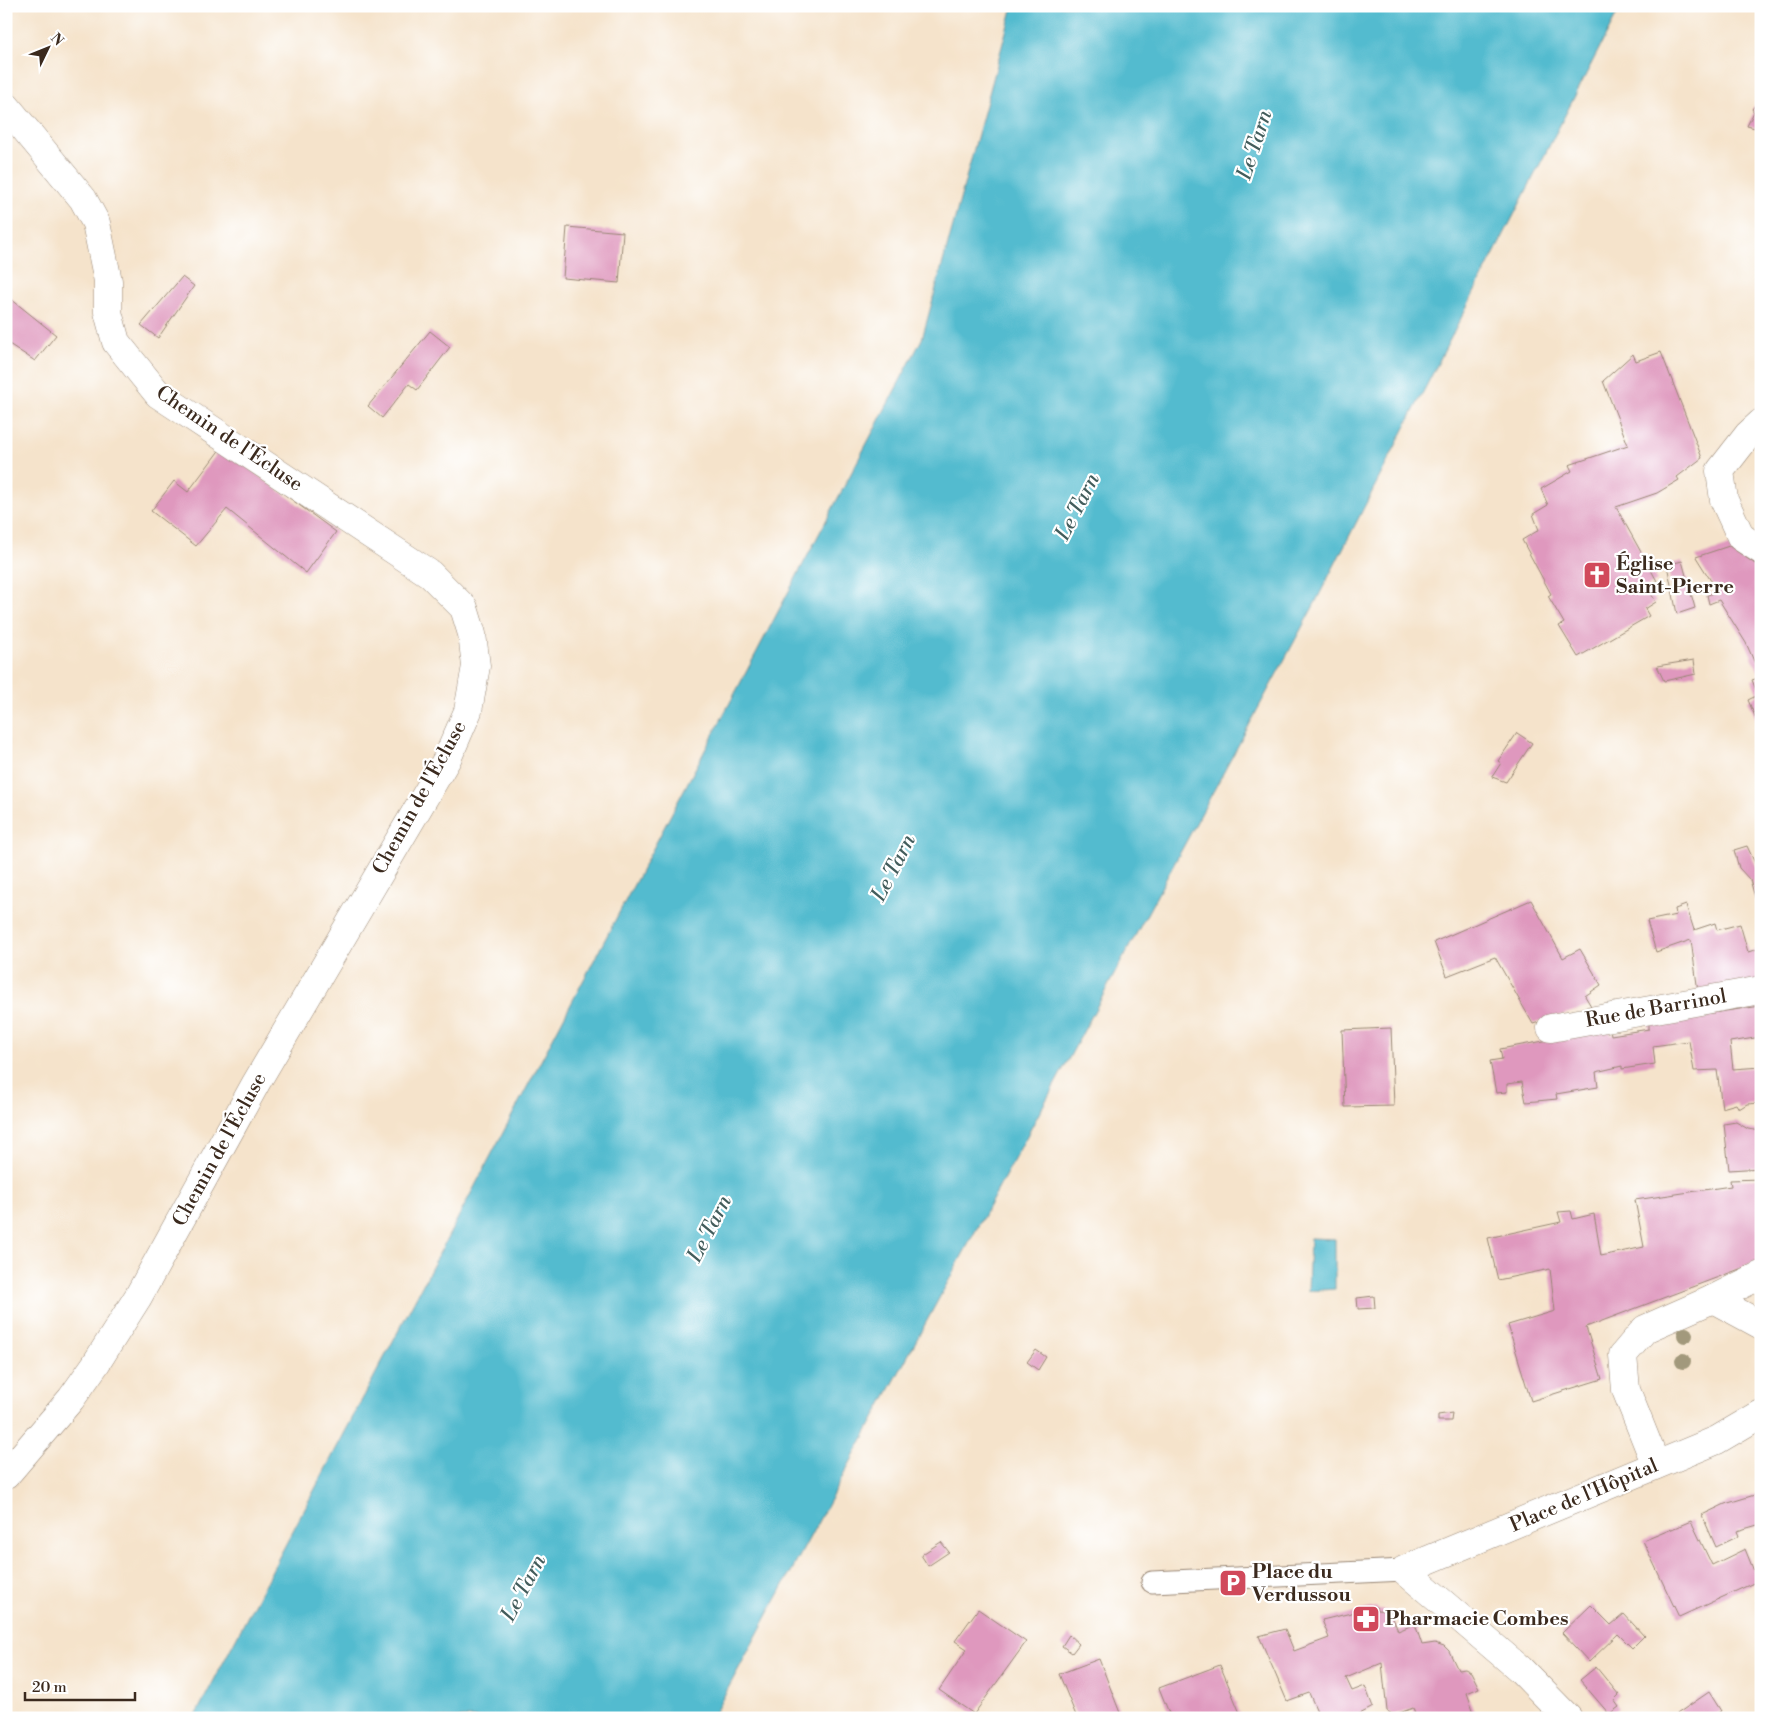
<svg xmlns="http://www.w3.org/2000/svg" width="1767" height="1724" viewBox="0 0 1767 1724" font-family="'Libre Bodoni',serif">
  <rect width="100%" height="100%" fill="#fff"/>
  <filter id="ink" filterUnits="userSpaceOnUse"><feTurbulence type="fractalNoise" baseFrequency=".02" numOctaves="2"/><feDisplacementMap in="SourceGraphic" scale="10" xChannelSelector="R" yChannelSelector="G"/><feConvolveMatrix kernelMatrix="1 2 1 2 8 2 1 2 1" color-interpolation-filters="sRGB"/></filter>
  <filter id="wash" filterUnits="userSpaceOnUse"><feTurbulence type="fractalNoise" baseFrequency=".0096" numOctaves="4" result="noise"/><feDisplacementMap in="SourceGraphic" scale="20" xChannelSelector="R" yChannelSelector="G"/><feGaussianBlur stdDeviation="1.12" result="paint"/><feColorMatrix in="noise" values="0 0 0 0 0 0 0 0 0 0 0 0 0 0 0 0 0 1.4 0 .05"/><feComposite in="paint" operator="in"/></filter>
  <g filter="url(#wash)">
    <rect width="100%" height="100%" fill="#f5e3cb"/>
    <g fill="#52bbcf" stroke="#467276">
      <polygon points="1013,6 1621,6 1313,607 712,1718 194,1718 922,339"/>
      <polygon points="1310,1238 1335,1239 1335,1289 1308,1291"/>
    </g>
    <g id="blocks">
      <g fill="#df98be">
        <polygon points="1757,103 1761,104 1759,129 1747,126 1754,112 1752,109"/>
        <polygon points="567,227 623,232 619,283 563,278"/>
        <polygon points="182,277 194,286 158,338 141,325"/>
        <polygon points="6,295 56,335 35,361 6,342"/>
        <polygon points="430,331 450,347 417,390 409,384 382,418 368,406"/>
        <polygon points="1661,352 1702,458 1677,477 1679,480 1657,493 1616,507 1657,581 1647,587 1656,602 1645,609 1649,616 1578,657 1559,626 1564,623 1548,596 1551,594 1522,540 1539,530 1533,514 1548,505 1541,489 1572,471 1569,465 1628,445 1603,381 1633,354 1636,361"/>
        <polygon points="221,448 336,532 306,573 227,509 196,546 151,511 174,481 188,492"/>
        <polygon points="1729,546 1761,568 1761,677 1746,643 1719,600 1709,604 1707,595 1718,592 1696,557"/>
        <polygon points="1682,561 1695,608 1677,614 1667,565"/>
        <polygon points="1694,660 1696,674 1664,681 1657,666"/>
        <polygon points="1761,677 1761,720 1757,721 1748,700 1758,695 1752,680"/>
        <polygon points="1517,733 1532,743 1506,782 1492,777 1501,763 1498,761"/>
        <polygon points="1747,846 1761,876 1761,918 1750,880 1739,868 1734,850"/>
        <polygon points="1531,900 1563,958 1580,949 1601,985 1585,996 1591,1006 1533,1024 1495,957 1447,976 1434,942"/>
        <polygon points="1686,905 1694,930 1715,923 1717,930 1740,924 1748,952 1761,948 1761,984 1698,992 1691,940 1656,952 1647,921 1676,915 1675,909"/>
        <polygon points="1761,1006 1761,1037 1730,1042 1733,1069 1761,1067 1761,1103 1747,1104 1739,1109 1736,1104 1722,1108 1717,1070 1694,1071 1689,1041 1653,1046 1655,1064 1622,1069 1622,1066 1596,1072 1598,1087 1556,1094 1557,1099 1526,1102 1522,1082 1507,1084 1507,1092 1496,1093 1490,1061 1502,1059 1500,1049 1610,1029 1611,1035 1649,1029 1649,1022"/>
        <polygon points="1391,1028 1394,1106 1345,1107 1342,1030"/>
        <polygon points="1736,1122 1748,1129 1761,1131 1761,1168 1729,1170 1724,1124"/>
        <polygon points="1761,1179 1761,1261 1586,1327 1602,1379 1531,1401 1508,1325 1555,1311 1550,1269 1498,1280 1488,1238 1561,1222 1558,1212 1571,1211 1573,1219 1594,1214 1601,1256 1644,1247 1635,1200 1731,1186 1730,1180"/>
        <polygon points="1374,1296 1375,1308 1358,1309 1357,1298"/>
        <polygon points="1036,1350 1046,1357 1038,1370 1027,1362"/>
        <polygon points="1452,1413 1451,1421 1438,1421 1438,1415"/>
        <polygon points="1761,1493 1761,1524 1737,1531 1739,1536 1716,1547 1702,1515 1725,1504"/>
        <polygon points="1691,1521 1712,1565 1745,1549 1758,1581 1679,1617 1643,1541"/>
        <polygon points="941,1542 949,1552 928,1566 921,1555"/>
        <polygon points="1591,1605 1611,1625 1624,1614 1644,1636 1632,1648 1618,1634 1589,1662 1562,1633"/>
        <polygon points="1376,1607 1377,1610 1390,1611 1398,1631 1415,1624 1422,1645 1435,1643 1444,1646 1449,1651 1458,1670 1465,1669 1471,1672 1479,1688 1467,1693 1476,1718 1416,1718 1413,1708 1394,1715 1387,1711 1382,1663 1346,1678 1352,1691 1365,1686 1373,1707 1352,1718 1320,1718 1309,1693 1287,1701 1259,1636 1285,1629 1294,1651 1329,1638 1322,1620"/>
        <polygon points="978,1609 1026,1642 974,1714 939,1690 967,1649 955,1641"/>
        <polygon points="1069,1635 1079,1644 1072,1653 1062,1646"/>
        <polygon points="1099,1659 1122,1718 1077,1718 1059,1674"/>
        <polygon points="1220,1665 1242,1718 1201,1718 1199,1713 1186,1718 1171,1718 1159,1688"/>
        <polygon points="1596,1667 1619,1695 1614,1700 1619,1707 1609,1714 1580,1680"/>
        <polygon points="1709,1692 1721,1711 1710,1718 1671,1718"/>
      </g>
    </g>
  </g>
  <g filter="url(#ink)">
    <use href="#blocks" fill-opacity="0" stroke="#988674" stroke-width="1"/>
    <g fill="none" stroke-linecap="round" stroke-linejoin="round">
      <defs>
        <polyline id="service" points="1152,1582 1404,1570"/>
        <g id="minor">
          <polyline points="6,106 83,199 96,223 108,281 108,312 116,342 158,394 430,574 464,608 472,634 476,666 468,711 447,759 256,1083 138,1297 95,1365 71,1399 6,1475"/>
          <polyline points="1761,423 1748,435 1720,471 1724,500 1741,537 1761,550"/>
          <polyline points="1551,1028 1761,990"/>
          <polyline points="1713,1299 1761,1325"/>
          <polyline points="1656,1465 1626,1390 1623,1355 1645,1329 1713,1299 1761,1275"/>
          <polyline points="1568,1718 1520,1669 1404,1570 1717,1440 1761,1414"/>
        </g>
      </defs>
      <use href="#service" stroke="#988674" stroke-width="23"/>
      <use href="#minor" stroke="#988674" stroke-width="29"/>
      <use href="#service" stroke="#fff" stroke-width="21"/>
      <use href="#minor" stroke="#fff" stroke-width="28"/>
    </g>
    <g fill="#a2997b">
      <circle cx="1685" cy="1335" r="8"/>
      <circle cx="1683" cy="1361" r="8"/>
    </g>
  </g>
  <defs>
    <symbol id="church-square" viewBox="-11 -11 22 22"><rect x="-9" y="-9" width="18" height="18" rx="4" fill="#d1495b" stroke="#fff"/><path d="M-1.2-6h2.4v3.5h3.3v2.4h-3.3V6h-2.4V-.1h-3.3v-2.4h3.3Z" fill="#fff"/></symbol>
    <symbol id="parking-square" viewBox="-11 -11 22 22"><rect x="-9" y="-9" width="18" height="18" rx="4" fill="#d1495b" stroke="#fff"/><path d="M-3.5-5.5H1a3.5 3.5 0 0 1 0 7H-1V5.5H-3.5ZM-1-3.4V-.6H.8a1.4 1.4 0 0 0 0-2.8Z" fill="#fff"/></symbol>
    <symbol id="pharmacy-square" viewBox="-11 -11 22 22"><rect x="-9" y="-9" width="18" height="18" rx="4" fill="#d1495b" stroke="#fff"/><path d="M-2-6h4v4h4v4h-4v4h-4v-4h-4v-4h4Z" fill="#fff"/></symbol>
  </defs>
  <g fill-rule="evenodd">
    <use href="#church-square" x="1581" y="559" width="32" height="32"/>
    <use href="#parking-square" x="1217" y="1567" width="32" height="32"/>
    <use href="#pharmacy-square" x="1350" y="1603" width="32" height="32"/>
  </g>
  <g text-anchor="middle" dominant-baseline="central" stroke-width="4.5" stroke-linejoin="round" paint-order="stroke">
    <g font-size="20" fill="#3b2a1e" stroke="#fff">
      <text transform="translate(229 439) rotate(34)">Chemin de l'Écluse</text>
      <text transform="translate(420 798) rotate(-61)">Chemin de l'Écluse</text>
      <text transform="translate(1656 1009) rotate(-10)">Rue de Barrinol</text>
      <text transform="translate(220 1150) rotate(-61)">Chemin de l'Écluse</text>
      <text transform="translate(1584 1496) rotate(-23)">Place de l'Hôpital</text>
    </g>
    <g font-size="20" font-weight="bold" fill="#3b2a1e" stroke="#fff" text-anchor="start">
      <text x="1616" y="564">Église<tspan x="1616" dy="23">Saint-Pierre</tspan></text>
      <text x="1252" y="1572">Place du<tspan x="1252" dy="23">Verdussou</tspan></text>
      <text x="1385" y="1619">Pharmacie Combes</text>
    </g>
    <g font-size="21" font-style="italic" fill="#435d5c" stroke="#fff">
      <text transform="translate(1255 145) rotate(-72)">Le Tarn</text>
      <text transform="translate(1078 507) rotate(-63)">Le Tarn</text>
      <text transform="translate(894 868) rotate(-63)">Le Tarn</text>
      <text transform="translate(710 1229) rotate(-63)">Le Tarn</text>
      <text transform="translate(524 1588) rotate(-62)">Le Tarn</text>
    </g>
  </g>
  <rect width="1767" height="1724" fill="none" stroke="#fff" stroke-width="25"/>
  <g transform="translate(48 48) rotate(47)" stroke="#ffffff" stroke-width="4" paint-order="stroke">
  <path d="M0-4L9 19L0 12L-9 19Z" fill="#3b2a1e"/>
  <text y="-8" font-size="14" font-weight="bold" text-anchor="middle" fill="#3b2a1e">N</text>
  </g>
  <path d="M25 1692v8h110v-8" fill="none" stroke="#3b2a1e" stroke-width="2.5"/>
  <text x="32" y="1692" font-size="15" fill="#3b2a1e" stroke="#ffffff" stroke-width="4" paint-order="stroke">20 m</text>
</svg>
